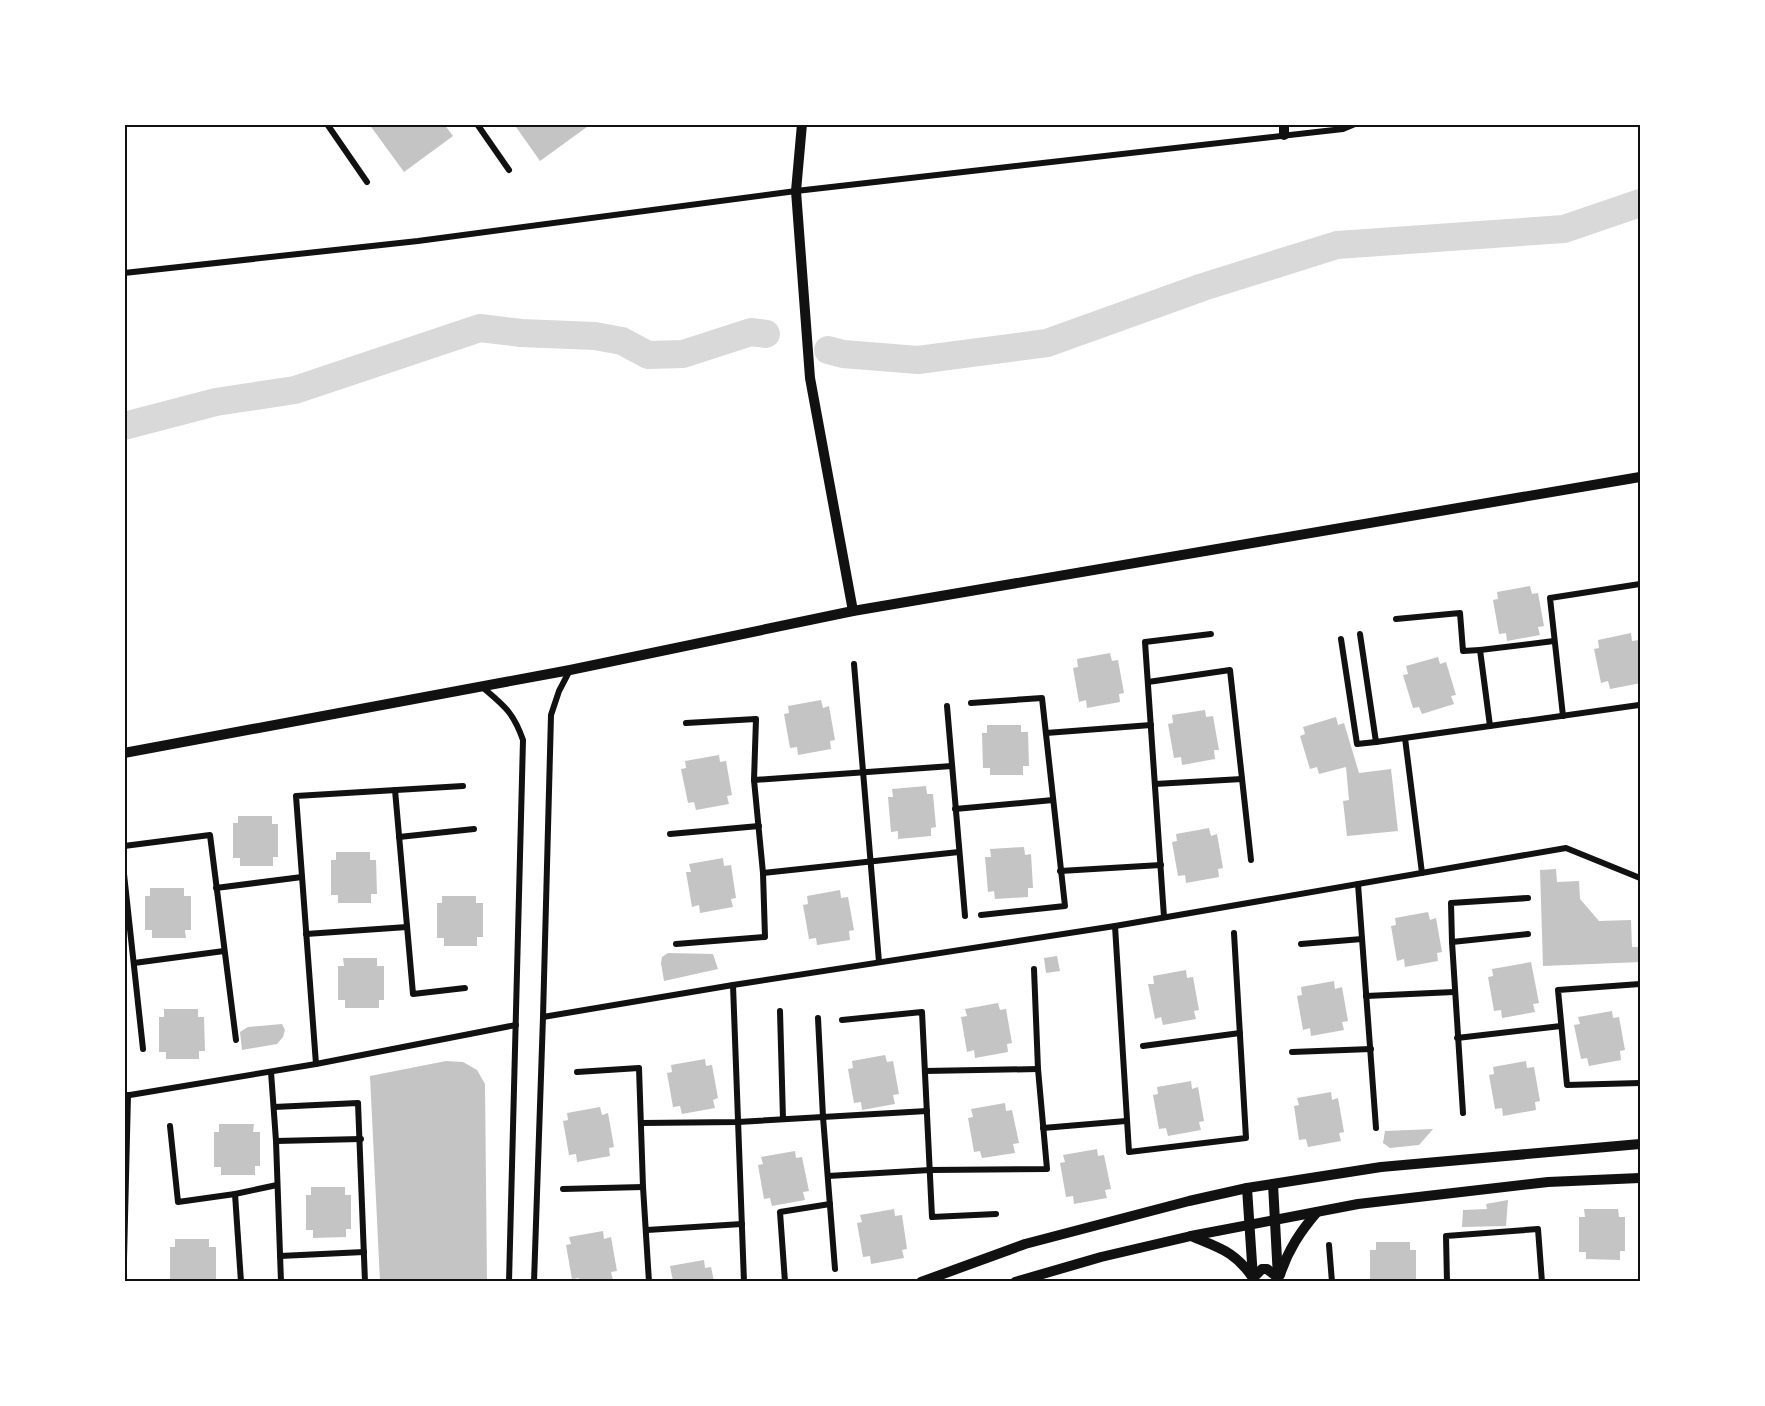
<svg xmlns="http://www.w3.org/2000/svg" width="1765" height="1406" viewBox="0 0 1765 1406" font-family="Manrope,sans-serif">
  <rect width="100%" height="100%" fill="#fff"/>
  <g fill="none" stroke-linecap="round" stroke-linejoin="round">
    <g stroke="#d9d9d9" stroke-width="28">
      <polyline points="828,350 843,354 918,360 1047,343 1203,287 1337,245 1564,229 1640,203"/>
      <polyline points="124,426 216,402 295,390 480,328 521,333 595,336 622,341 648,355 683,354 751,332 766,334"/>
    </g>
  </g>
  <g fill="#c4c4c4">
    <polygon points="369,124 444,124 453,136 404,172"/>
    <polygon points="514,124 591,124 540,161"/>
    <polygon points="1530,586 1532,594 1538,593 1544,626 1538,627 1540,635 1507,641 1506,633 1499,634 1493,600 1498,599 1497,592"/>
    <polygon points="1631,633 1632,641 1639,640 1641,648 1641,683 1610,689 1608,681 1601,683 1594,649 1599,648 1598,640"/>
    <polygon points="1110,653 1112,661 1118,660 1124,693 1119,694 1120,702 1087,708 1086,700 1079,702 1073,668 1078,667 1077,659"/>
    <polygon points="1438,657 1440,664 1446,662 1456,695 1451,696 1454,704 1422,714 1419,707 1413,708 1403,675 1408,674 1406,666"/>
    <polygon points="821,700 823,708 829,706 835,740 830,741 831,749 798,755 797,747 790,748 784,714 789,713 788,706"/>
    <polygon points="1205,710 1206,717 1213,716 1219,750 1214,750 1215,759 1182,765 1181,757 1174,758 1168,724 1173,723 1172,715"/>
    <polygon points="1336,717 1338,725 1344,723 1359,773 1391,769 1398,831 1347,836 1343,801 1349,800 1346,767 1319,774 1317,767 1310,769 1300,736 1305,734 1303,727"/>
    <polygon points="987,725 1021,725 1021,732 1028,732 1029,766 1023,766 1023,775 990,775 990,768 983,768 982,733 987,733"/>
    <polygon points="719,755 720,762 726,761 732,795 727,796 729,804 696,810 694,802 688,803 681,769 686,768 685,761"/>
    <polygon points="926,786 927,794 933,794 936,827 931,828 931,836 898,839 898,831 891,832 888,797 893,797 892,789"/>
    <polygon points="238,816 272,816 272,824 278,824 278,857 273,857 273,866 240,866 240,858 233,858 233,823 238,823"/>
    <polygon points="1209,828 1211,836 1217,834 1223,868 1218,869 1219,877 1186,883 1185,875 1178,876 1172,842 1177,841 1176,834"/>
    <polygon points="1024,847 1025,855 1031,854 1033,888 1028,888 1028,897 995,899 994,891 988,892 985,857 991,857 990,849"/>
    <polygon points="336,852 370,852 370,860 376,860 377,894 371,894 371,903 338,903 338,895 331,895 331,860 336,860"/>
    <polygon points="723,858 724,866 731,865 736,898 731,899 733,907 700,913 699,905 692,907 686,872 691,872 689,864"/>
    <polygon points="1556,869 1557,882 1579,881 1580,899 1599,921 1631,920 1632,947 1641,947 1641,962 1543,966 1540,870"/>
    <polygon points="150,888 184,888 184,896 191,896 191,930 185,930 186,938 152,938 152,930 145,930 145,896 150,896"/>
    <polygon points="840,890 841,898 848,897 854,930 849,931 850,940 817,945 816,938 809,939 803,905 808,904 807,896"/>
    <polygon points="442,896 476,896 476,903 483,903 483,937 477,937 477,946 444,946 444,938 437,938 437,903 442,903"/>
    <polygon points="1428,912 1430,920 1436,918 1442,952 1437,953 1438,961 1405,967 1404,959 1397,961 1391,926 1396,925 1395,918"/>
    <polygon points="668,953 713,954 718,969 664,981 661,963 662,957"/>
    <polygon points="1057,956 1060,971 1046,973 1044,958"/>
    <polygon points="343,958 377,958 377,966 384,966 384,1000 379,1000 379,1008 345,1008 345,1000 338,1000 338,966 344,966"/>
    <polygon points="1531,962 1539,1003 1533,1004 1535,1012 1502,1018 1501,1010 1494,1011 1488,977 1493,976 1492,969"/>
    <polygon points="1186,970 1187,978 1193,977 1199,1010 1194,1011 1196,1019 1163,1025 1161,1017 1155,1019 1148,984 1154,984 1153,976"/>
    <polygon points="1334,981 1335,989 1342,987 1348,1021 1342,1022 1344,1030 1311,1036 1310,1028 1303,1030 1297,996 1302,995 1301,987"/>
    <polygon points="998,1003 1000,1010 1006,1009 1012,1043 1007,1044 1008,1052 975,1058 974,1050 967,1052 961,1017 967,1016 965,1009"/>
    <polygon points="164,1009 198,1009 198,1017 204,1017 205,1051 199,1051 199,1059 166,1059 166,1052 159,1052 159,1017 164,1017"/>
    <polygon points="1612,1011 1613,1018 1619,1017 1625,1050 1620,1051 1621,1060 1589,1066 1587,1058 1581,1059 1574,1025 1580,1024 1578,1017"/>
    <polygon points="282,1024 285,1030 283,1037 277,1044 242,1050 240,1032 248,1027"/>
    <polygon points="885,1055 887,1062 893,1061 899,1094 893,1095 895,1104 862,1110 861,1102 854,1103 848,1069 853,1068 852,1061"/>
    <polygon points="705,1059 706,1066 712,1065 718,1098 713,1100 715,1108 682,1114 680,1106 673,1107 667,1073 672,1072 671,1065"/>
    <polygon points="446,1061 463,1062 477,1070 485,1084 487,1281 380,1281 370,1076"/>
    <polygon points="1526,1061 1527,1068 1534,1067 1540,1101 1535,1102 1536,1110 1503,1116 1502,1108 1495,1109 1489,1075 1494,1074 1493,1067"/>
    <polygon points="1191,1081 1192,1089 1198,1087 1204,1121 1199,1122 1201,1130 1168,1136 1166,1128 1159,1129 1153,1095 1158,1094 1157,1087"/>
    <polygon points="1331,1092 1332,1100 1338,1098 1344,1132 1339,1133 1341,1141 1308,1147 1306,1139 1299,1140 1294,1106 1299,1105 1297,1098"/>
    <polygon points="1005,1103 1006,1111 1012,1110 1019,1143 1013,1144 1015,1153 982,1158 980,1151 974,1152 968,1118 973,1117 971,1109"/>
    <polygon points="600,1107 602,1115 608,1113 614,1147 609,1148 610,1156 577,1162 576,1154 569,1155 563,1121 568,1120 567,1113"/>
    <polygon points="219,1124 254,1124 253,1132 260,1132 260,1166 255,1166 255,1175 221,1175 221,1167 214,1167 214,1132 219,1132"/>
    <polygon points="1433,1129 1419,1145 1390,1148 1383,1143 1385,1131"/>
    <polygon points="1097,1149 1098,1156 1104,1155 1111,1189 1105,1190 1107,1198 1074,1204 1073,1196 1066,1197 1060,1163 1065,1162 1063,1155"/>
    <polygon points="795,1151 796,1158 802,1157 809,1191 803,1192 805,1200 772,1206 770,1198 764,1199 758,1165 763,1164 761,1157"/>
    <polygon points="311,1187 345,1187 345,1195 351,1195 351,1229 346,1229 346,1237 313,1238 313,1230 306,1230 306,1195 311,1195"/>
    <polygon points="1508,1200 1506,1226 1462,1227 1463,1210 1487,1209 1486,1204"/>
    <polygon points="894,1209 895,1216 902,1215 907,1249 902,1250 904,1258 871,1264 870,1256 863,1257 857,1223 862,1222 860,1215"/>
    <polygon points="1584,1209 1618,1209 1619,1217 1625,1217 1625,1251 1620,1251 1620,1260 1586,1259 1586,1252 1579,1252 1579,1217 1585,1217"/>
    <polygon points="603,1231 604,1239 611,1237 617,1271 611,1272 613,1280 579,1281 579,1278 572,1279 566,1245 571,1244 569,1237"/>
    <polygon points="175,1239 209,1239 209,1247 216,1247 216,1281 170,1281 170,1247 175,1247"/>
    <polygon points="1376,1242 1410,1242 1410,1250 1416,1250 1416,1281 1370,1281 1370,1250 1376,1250"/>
    <polygon points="704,1260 705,1268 711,1267 714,1281 673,1281 670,1266"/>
  </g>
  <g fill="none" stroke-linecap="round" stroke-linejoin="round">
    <g stroke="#111" stroke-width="6">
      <polyline points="327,124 367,182"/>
      <polyline points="477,124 509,170"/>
      <polyline points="124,273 418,241 796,191 1343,129 1355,124"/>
      <polyline points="1396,619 1460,613 1463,651 1480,650"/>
      <polyline points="1360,634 1376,742 1639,705"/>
      <polyline points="1341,639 1357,744 1376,742"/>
      <polyline points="854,664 879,962"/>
      <polyline points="1148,682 1230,670 1251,860"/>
      <path d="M481 686C503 705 513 711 523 740L509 1282"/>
      <polyline points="971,703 1042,698 1065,906 981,915"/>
      <polyline points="947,706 965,916"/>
      <polyline points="1563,716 1550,598 1640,584"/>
      <polyline points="1490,726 1480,650 1554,641"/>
      <polyline points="1046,733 1151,725"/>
      <polyline points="1405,738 1422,873"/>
      <polyline points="754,780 952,766"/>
      <polyline points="1155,784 1242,779"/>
      <polyline points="395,790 413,994 465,988"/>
      <polyline points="955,809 1053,800"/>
      <polyline points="670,834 759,826"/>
      <polyline points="399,837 474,829"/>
      <polyline points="124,846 210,835 236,1040"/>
      <polyline points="1060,871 1161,865"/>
      <polyline points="763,873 959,852"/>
      <polyline points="124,874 143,1049"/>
      <polyline points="1358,884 1376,1128"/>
      <polyline points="216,888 302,877"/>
      <polyline points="1164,917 1145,642 1211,634"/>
      <polyline points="1115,926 1129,1152 1246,1138 1234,933"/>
      <polyline points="306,934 407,927"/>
      <polyline points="1452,942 1451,903 1528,898"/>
      <polyline points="676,944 765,937 763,873 754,780 756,719 686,723"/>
      <polyline points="1301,944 1362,939"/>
      <polyline points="134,963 224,951"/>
      <polyline points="1640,984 1558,990 1567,1085 1640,1083"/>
      <polyline points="733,985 744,1282"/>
      <polyline points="1366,996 1454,992"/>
      <polyline points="780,1011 783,1119"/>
      <polyline points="543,1017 733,985 1115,926 1566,848 1640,878"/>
      <polyline points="818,1018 823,1117 835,1269"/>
      <polyline points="842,1020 922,1012 932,1217 996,1214"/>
      <polyline points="1457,1038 1561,1026"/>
      <polyline points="1143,1046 1240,1033"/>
      <polyline points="1292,1052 1371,1049"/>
      <polyline points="316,1064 296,796 463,786"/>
      <polyline points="925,1071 1038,1069"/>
      <polyline points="271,1072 276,1141 281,1282"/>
      <polyline points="577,1072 639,1068 643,1187 649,1282"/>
      <polyline points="124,1096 316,1064 516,1025"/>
      <polyline points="274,1107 358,1103 365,1282"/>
      <polyline points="1463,1113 1452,942 1528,934"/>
      <polyline points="642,1123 738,1122 927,1111"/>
      <polyline points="170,1126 178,1202 235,1194 277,1185"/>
      <polyline points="1043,1128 1126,1121"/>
      <polyline points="276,1141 361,1139"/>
      <polyline points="828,1176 930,1170 1047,1169 1038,1069 1034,969"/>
      <polyline points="563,1189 643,1187"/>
      <polyline points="235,1194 241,1282"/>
      <polyline points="647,1230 742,1224"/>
      <polyline points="1329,1245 1332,1282"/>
      <polyline points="280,1256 364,1252"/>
      <polyline points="124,1259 128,1095"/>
      <polyline points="534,1282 543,1017 551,715 559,691 570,670"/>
      <polyline points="785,1282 780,1212 830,1204"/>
      <polyline points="1447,1282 1446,1236 1538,1229 1542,1282"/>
    </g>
    <g stroke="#111" stroke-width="10">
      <polyline points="802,124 796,191 810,378 853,611"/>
      <polyline points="1284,135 1284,124"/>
      <polyline points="124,753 570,670 853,611 1640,477"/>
      <polyline points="1273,1184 1278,1278"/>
      <polyline points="1247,1188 1253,1278"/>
      <path d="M1191 1236C1219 1248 1235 1251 1253 1278L1262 1269H1267L1276 1276 1278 1281"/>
      <path d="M1280 1275C1288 1250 1300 1232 1317 1212"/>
      <polyline points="921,1282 1025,1244 1189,1201 1247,1188 1381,1167 1640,1144"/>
      <polyline points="1015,1282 1101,1257 1191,1236 1358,1204 1548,1182 1640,1178"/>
    </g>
  </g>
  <rect width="1765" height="1406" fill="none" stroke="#ffffff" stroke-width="252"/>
  <rect x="126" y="126" width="1513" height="1154" fill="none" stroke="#111" stroke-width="2"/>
</svg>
